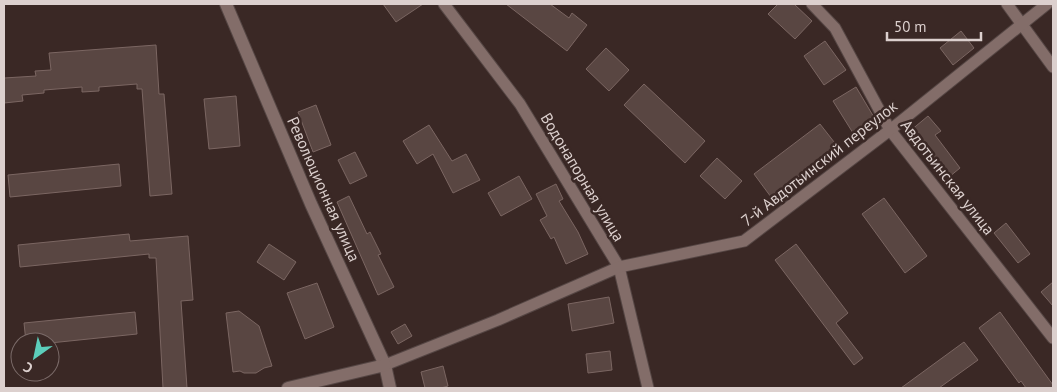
<svg xmlns="http://www.w3.org/2000/svg" width="1057" height="392" viewBox="0 0 1057 392" font-family="'PT Sans',sans-serif">
  <rect width="100%" height="100%" fill="#3a2825"/>
  <g fill="#594642" stroke="#7b6662">
    <polygon points="383,4 423,4 396,22"/>
    <polygon points="506,4 550,4 569,18 572,13 587,25 567,51"/>
    <polygon points="778,4 794,4 812,21 795,39 768,14"/>
    <polygon points="961,31 974,48 953,65 940,48"/>
    <polygon points="825,41 846,70 824,85 804,56"/>
    <polygon points="156,45 159,94 164,94 172,194 150,196 142,89 137,89 137,84 99,87 99,91 82,92 82,87 44,90 44,93 22,95 23,101 4,103 4,78 36,76 35,71 51,70 49,53"/>
    <polygon points="606,48 629,70 609,91 586,69"/>
    <polygon points="644,84 705,141 685,163 624,105"/>
    <polygon points="856,87 875,119 853,133 833,101"/>
    <polygon points="236,96 240,146 209,149 204,99"/>
    <polygon points="316,105 331,145 313,152 298,112"/>
    <polygon points="928,116 941,131 935,135 960,168 949,177 924,145 910,131"/>
    <polygon points="820,124 838,147 771,197 754,174"/>
    <polygon points="429,125 452,161 466,154 480,180 453,193 433,154 417,164 403,141"/>
    <polygon points="355,152 367,176 350,184 338,160"/>
    <polygon points="717,158 742,181 725,199 700,176"/>
    <polygon points="119,164 121,186 10,197 8,175"/>
    <polygon points="519,176 532,199 501,216 488,193"/>
    <polygon points="556,184 563,199 559,201 578,232 588,254 566,264 554,237 551,239 540,220 547,216 536,194"/>
    <polygon points="349,196 367,234 370,232 381,254 378,255 394,287 378,295 337,202"/>
    <polygon points="884,198 927,256 905,273 862,214"/>
    <polygon points="1006,223 1030,254 1018,263 994,233"/>
    <polygon points="129,234 130,241 188,236 193,300 181,301 187,388 163,388 156,258 149,258 149,254 20,267 18,245"/>
    <polygon points="269,244 296,262 284,280 257,262"/>
    <polygon points="796,244 848,313 836,323 863,358 854,365 775,260"/>
    <polygon points="1053,282 1053,306 1041,292"/>
    <polygon points="317,283 334,327 305,339 287,293"/>
    <polygon points="609,297 614,323 572,331 568,304"/>
    <polygon points="239,311 259,326 272,366 264,368 256,373 244,373 240,371 233,372 226,313"/>
    <polygon points="135,312 137,334 50,343 26,342 24,323"/>
    <polygon points="1000,312 1053,385 1053,388 1026,388 1021,381 1019,383 979,328"/>
    <polygon points="405,324 412,336 398,344 391,332"/>
    <polygon points="964,342 978,360 939,388 901,388"/>
    <polygon points="610,351 612,370 588,373 586,354"/>
    <polygon points="443,366 448,386 441,388 425,388 421,372"/>
  </g>
  <g fill="none" stroke-linecap="round" stroke-linejoin="round">
    <defs>
      <g id="street">
        <polyline points="444,4 520,104 619,267 648,388"/>
        <polyline points="812,4 835,28 890,130 1053,338"/>
        <polyline points="1007,4 1053,67"/>
        <polyline points="385,365 498,320 619,267 744,241 890,130 1047,4"/>
      </g>
      <g id="secondary">
        <polyline points="226,4 311,204 385,365 390,388"/>
        <polyline points="288,388 385,365"/>
      </g>
    </defs>
    <use href="#street" stroke="#554644" stroke-width="13"/>
    <use href="#secondary" stroke="#554644" stroke-width="14"/>
    <use href="#street" stroke="#836d69" stroke-width="11"/>
    <use href="#secondary" stroke="#836d69" stroke-width="12"/>
  </g>
  <g text-anchor="middle" dominant-baseline="central" stroke-width="5" stroke-linejoin="round" paint-order="stroke">
    <g font-size="16" fill="#dcd0ce" stroke="#3a2825">
      <text transform="translate(819 163) rotate(-38)">7-й Авдотьинский переулок</text>
      <text transform="translate(583 177) rotate(59)">Водонапорная улица</text>
      <text transform="translate(948 177) rotate(52)">Авдотьинская улица</text>
      <text transform="translate(324 189) rotate(66)">Революционная улица</text>
    </g>
  </g>
  <rect width="1057" height="392" fill="none" stroke="#dcd0ce" stroke-width="10"/>
  <g transform="translate(35 357) rotate(213)"><circle r="24" fill="#3a2825" stroke="#7b6b69"/>
  <path d="M0-4L9 19L0 12L-9 19Z" fill="#5ccebb"/>
  <text y="-8" font-size="14" font-weight="bold" text-anchor="middle" fill="#dcd0ce">С</text>
  </g>
  <path d="M887 32v8h94v-8" fill="none" stroke="#dcd0ce" stroke-width="2.5"/>
  <text x="894" y="32" font-size="15" fill="#dcd0ce" stroke="#3a2825" stroke-width="4" paint-order="stroke">50 m</text>
</svg>
